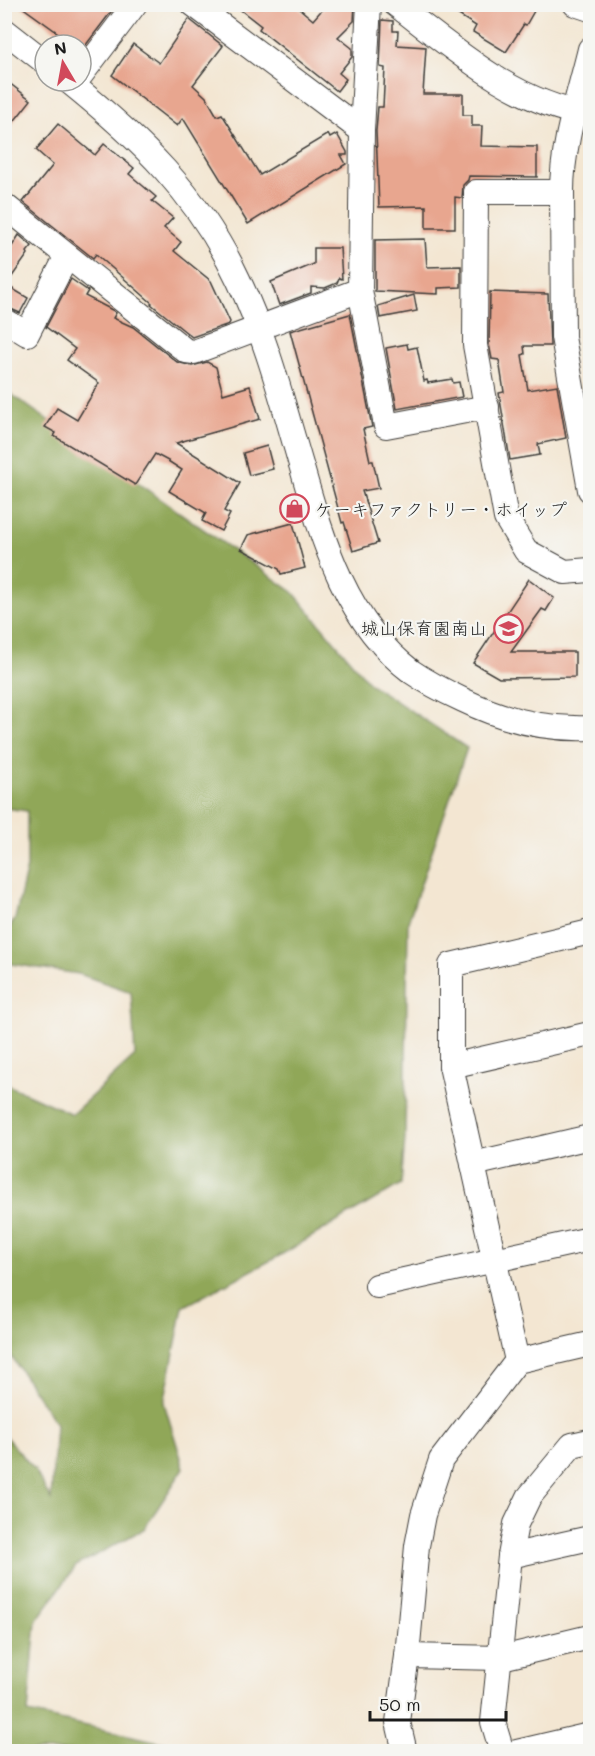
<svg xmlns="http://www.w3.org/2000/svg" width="595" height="1756" viewBox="0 0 595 1756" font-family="Mali,'Klee One',sans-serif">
  <rect width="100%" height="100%" fill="#f6f6f2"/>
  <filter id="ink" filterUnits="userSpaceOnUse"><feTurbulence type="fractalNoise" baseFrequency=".0167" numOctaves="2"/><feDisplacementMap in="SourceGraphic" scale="12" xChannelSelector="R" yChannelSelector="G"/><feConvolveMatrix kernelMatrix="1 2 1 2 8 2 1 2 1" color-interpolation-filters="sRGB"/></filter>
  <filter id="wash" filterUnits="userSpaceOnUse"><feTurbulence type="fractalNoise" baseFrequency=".008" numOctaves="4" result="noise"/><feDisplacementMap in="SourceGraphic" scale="24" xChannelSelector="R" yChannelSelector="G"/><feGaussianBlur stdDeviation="1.35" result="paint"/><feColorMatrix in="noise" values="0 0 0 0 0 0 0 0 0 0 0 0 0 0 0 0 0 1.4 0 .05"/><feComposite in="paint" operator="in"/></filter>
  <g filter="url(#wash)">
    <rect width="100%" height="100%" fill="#f3e6d2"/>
    <polygon fill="#90a759" stroke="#56623a" stroke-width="1.5" points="5,390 293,592 369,683 467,748 408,922 405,1139 401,1184 279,1256 183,1307 164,1403 184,1468 144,1529 76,1566 36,1621 28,1713 173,1745 178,1751 5,1751 5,1436 35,1470 51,1500 56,1424 5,1347 5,1084 72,1114 135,1056 131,992 79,974 5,963 4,936 15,919 27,867 27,811 5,808"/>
    <g id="blocks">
      <g fill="#e8a68f">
        <polygon points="18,4 117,4 82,50 81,45 75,45"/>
        <polygon points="233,4 294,4 313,20 327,4 355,4 354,21 338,37 352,48 352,57 339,73 346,79 337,91 259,29 261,26"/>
        <polygon points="463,4 538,4 526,25 524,24 506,52 473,32 476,26 457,14"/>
        <polygon points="189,19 223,46 193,85 206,97 217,116 222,114 260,175 328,134 330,138 337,134 347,152 347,155 341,155 346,164 248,224 183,118 177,126 112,75 133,44 159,63"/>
        <polygon points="382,20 393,21 393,31 398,31 397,45 426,47 423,94 463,94 463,115 472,115 472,126 482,126 481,146 537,147 537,177 469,176 468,180 463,185 462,198 455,197 455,228 426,228 426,206 379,207 376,131 378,107 383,107 385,68 380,67"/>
        <polygon points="4,79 31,100 4,134"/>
        <polygon points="58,124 95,155 104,144 134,168 129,174 156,197 152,201 173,218 164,228 181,242 174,251 211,281 230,322 229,324 192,337 151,304 152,303 96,254 93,258 23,202 53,165 36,150"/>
        <polygon points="19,235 32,246 27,252 28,254 6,285 28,298 20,313 4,306 4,244 11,248"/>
        <polygon points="425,239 427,267 461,266 461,287 438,288 438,294 375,291 375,240"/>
        <polygon points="314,248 340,248 342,279 339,278 337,283 325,288 311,287 311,293 279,305 271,282 314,264"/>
        <polygon points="71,279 88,291 85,296 112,310 116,313 113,318 133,327 177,362 192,366 207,362 216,367 223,394 250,386 260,419 176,443 240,483 224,511 230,514 221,531 202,521 206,513 169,491 182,470 168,461 155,454 135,485 54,436 56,433 45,427 57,408 77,420 99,383 67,360 75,349 46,327"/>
        <polygon points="490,292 548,294 550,346 524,346 525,354 522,355 528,390 557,385 566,438 538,444 540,455 510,460 499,393 504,392 499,360 492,359 489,344"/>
        <polygon points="414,295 417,311 380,318 378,306"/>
        <polygon points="350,314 372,427 363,429 370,461 373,461 379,488 362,491 378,543 353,551 344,522 342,523 290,331"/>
        <polygon points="407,344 408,349 417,347 424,381 427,380 428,383 452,379 453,383 459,382 462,397 397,409 386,348"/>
        <polygon points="267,446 273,469 249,475 243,453"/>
        <polygon points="293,523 305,568 281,574 279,569 241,549 248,535"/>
        <polygon points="529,579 554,598 546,611 542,609 511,652 575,652 575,677 499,678 473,663"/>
      </g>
    </g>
  </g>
  <g filter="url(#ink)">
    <use href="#blocks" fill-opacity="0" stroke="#3c3a37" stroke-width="1.5"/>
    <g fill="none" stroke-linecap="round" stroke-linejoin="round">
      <defs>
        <g id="minor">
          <polyline points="193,4 362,131"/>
          <path d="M395 4C454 49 514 103 589 115"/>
          <polyline points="575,4 590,9"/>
          <polyline points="4,30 45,62"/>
          <path d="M590 49C579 95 562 143 562 192L563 337 590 490"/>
          <polyline points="81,75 135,4"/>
          <path d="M68 81C140 139 198 194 238 279 267 339 283 404 302 468 323 542 347 623 412 672 428 683 446 692 463 700 504 720 546 730 590 728"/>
          <polyline points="562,192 476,192 475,345 506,518 526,551 565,572 590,570"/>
          <polyline points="4,205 186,351 194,352 360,290 362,131 369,4"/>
          <polyline points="360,290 386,426 487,407"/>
          <polyline points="4,320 27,334 67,256"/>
          <polyline points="451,1066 590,1034"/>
          <polyline points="473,1164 590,1137"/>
          <polyline points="377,1286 590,1239"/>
          <polyline points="517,1361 451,1066 451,965 590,932"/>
          <polyline points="510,1556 590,1538"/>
          <polyline points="407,1656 501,1658 590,1637"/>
          <polyline points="405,1752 398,1722 407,1656 417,1546 423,1515 441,1460 517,1361 590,1344"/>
          <polyline points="502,1752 493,1722 510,1556 516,1524 529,1497 572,1445 590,1441"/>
          <polyline points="517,1752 590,1735"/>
        </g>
      </defs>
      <use href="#minor" stroke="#3c3a37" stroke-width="26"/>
      <use href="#minor" stroke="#fff" stroke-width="24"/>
    </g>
  </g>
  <defs>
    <symbol id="shop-ring" viewBox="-11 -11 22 22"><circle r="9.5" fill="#f6f6f2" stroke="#d1495b" stroke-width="1.5"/><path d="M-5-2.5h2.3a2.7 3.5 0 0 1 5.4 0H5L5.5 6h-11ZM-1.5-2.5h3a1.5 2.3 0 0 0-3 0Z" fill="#d1495b"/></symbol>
    <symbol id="school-ring" viewBox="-11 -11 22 22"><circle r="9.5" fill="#f6f6f2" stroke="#d1495b" stroke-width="1.5"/><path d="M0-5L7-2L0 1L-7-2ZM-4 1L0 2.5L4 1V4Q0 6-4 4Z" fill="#d1495b"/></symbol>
  </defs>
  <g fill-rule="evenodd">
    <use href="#shop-ring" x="278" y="492" width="33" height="33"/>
    <use href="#school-ring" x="492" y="612" width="33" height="33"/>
  </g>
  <g text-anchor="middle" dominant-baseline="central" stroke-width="4.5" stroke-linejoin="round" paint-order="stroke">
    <g font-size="18" fill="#1c1c1c" stroke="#f6f6f2" text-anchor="start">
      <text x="315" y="509">ケーキファクトリー・ホイップ</text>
      <text x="487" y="628" text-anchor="end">城山保育園南山</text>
    </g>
  </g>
  <rect width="595" height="1756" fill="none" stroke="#f6f6f2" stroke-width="24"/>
  <g transform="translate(63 63) rotate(350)"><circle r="28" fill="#f6f6f2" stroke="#9f9f9c" stroke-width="1.5"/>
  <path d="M0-4.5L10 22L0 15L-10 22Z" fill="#d1495b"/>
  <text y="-9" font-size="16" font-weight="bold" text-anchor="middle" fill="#1c1c1c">N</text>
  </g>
  <path d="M370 1711v9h136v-9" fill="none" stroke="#1c1c1c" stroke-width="3"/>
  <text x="379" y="1711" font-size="18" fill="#1c1c1c" stroke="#f6f6f2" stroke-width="4.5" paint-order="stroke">50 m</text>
</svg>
